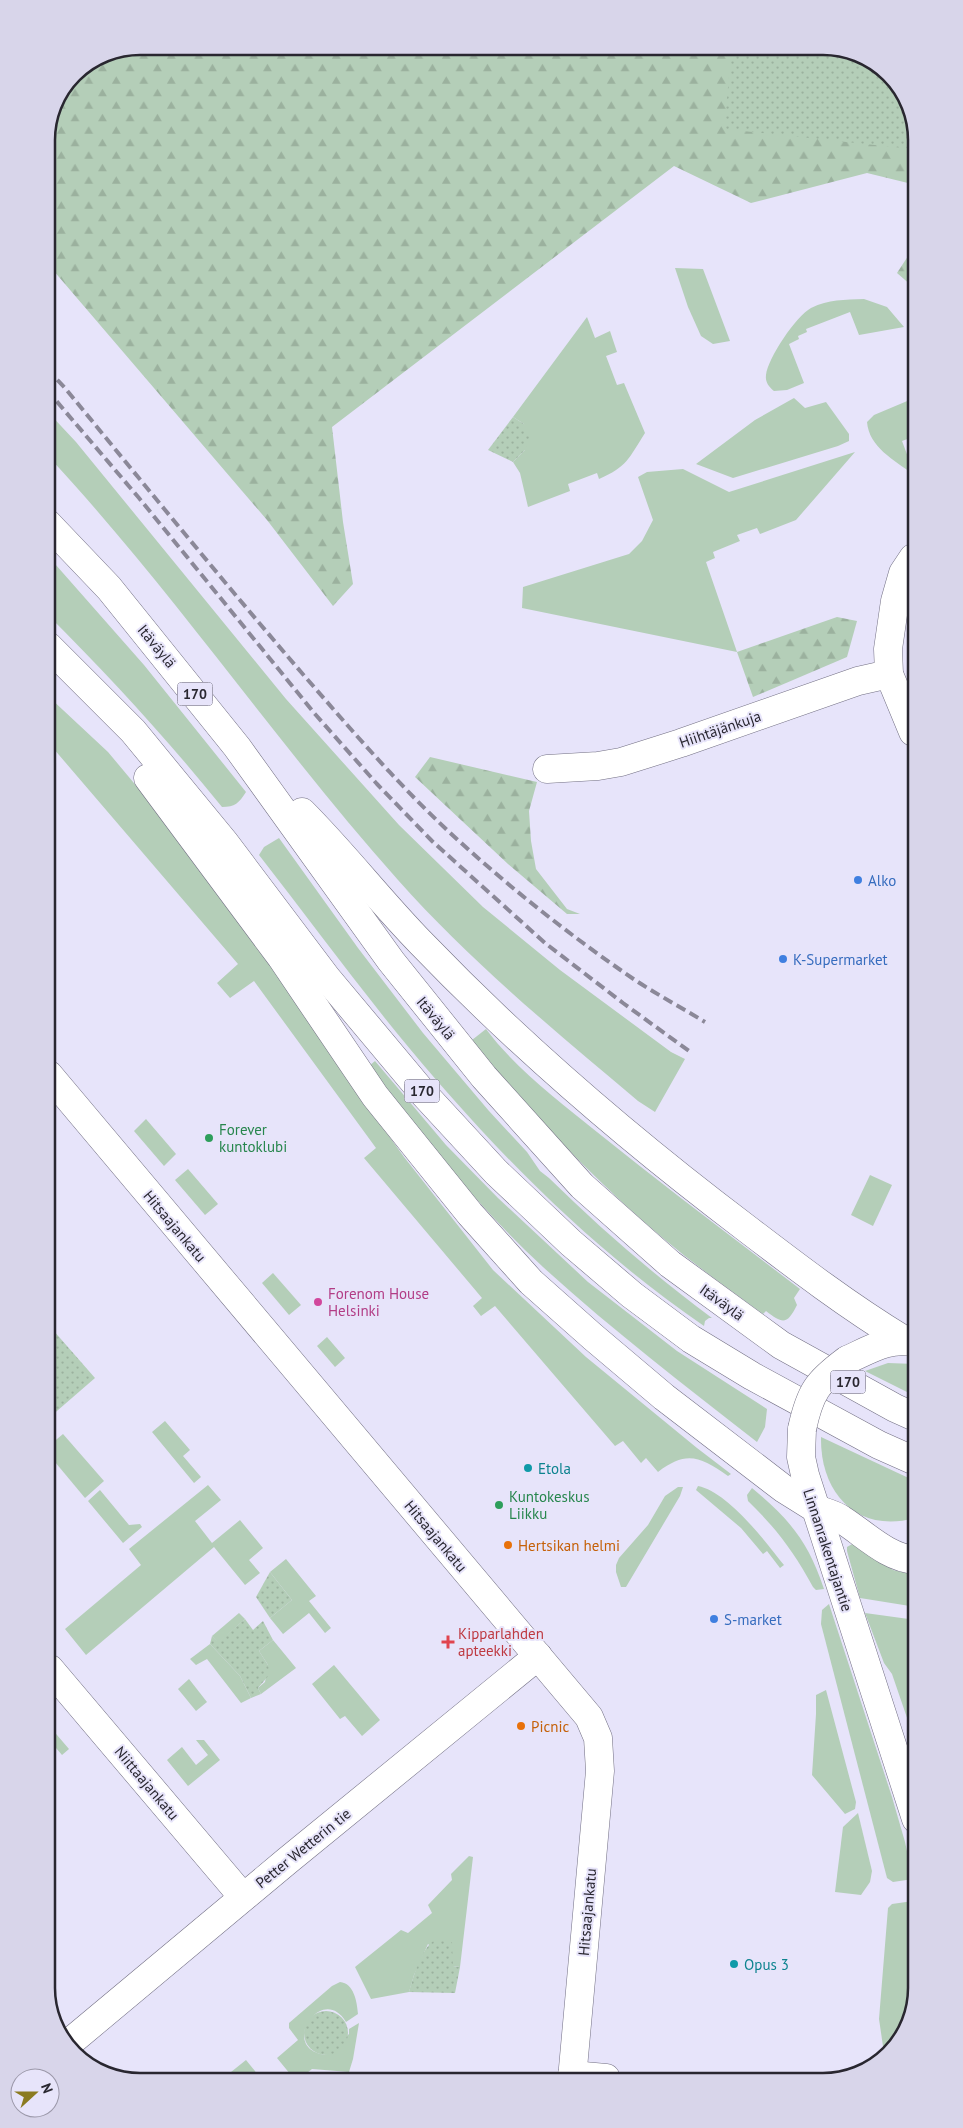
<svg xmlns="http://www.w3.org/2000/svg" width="963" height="2128" viewBox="0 0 963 2128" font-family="'PT Sans',sans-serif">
  <defs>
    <pattern id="forest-firs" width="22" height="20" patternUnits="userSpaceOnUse" patternTransform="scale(1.25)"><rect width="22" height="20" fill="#b4ceb8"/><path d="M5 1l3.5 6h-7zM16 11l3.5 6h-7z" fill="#9bb19e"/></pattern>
    <pattern id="park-dots" width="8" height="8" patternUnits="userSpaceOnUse" patternTransform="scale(1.25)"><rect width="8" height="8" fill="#b4ceb8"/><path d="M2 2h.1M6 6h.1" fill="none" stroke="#9bb19e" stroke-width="1.8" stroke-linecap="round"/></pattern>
  </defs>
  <rect width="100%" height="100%" fill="#e7e4fa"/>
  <g fill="#b4ceb8">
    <polygon points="675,268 703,269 730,341 713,344 701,336 688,307"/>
    <path d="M864 299 887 307 904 327 859 335 850 312 806 329 807 332 798 336 799 339 789 344 804 383 787 390 774 391C769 387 765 382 766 375 768 358 796 316 811 308 829 299 844 300 864 299Z"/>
    <path d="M587 317 595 338 610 331 617 352 606 356 617 385 624 383 645 433C629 458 627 467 599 479L597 473 568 484 570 491 528 507 520 473 513 462 525 450 524 424 513 417Z"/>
    <polygon points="794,398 805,408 826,402 849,434 849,441 838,446 733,478 696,464 755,420"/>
    <path d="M912 399 913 437 902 441 908 457 913 456V474C894 460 869 447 867 422L874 415Z"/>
    <path d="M47 411 76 442 286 699 399 825 483 907 560 970 671 1052 685 1059 655 1112 638 1101C555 1031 471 962 398 880 276 743 173 590 47 455Z"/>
    <polygon points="855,452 796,520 760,534 757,528 737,535 740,541 713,552 715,558 706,562 737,652 522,608 523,587 629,554 642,541 653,520 638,477 647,472 683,469 729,492"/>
    <path d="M48 556 144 665 246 792C239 803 235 807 222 807 168 740 109 676 48 615Z"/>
    <path d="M48 696 108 752 179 837 234 912 324 1045 404 1157 493 1270 586 1357 697 1448 731 1474 728 1476C700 1457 687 1450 658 1472L646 1458 641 1463 623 1441 615 1446 495 1306 481 1316 473 1306 482 1298 364 1158 376 1148 254 981 230 998 217 983 238 964 53 748 48 739Z"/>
    <path d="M279 838 358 948 423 1033 489 1111 527 1152 540 1171 549 1178C601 1229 654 1275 712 1318H709L705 1321 704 1326C587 1246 486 1142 396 1032 349 974 305 914 259 855L264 847Z"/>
    <path d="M486 1029C514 1067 560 1102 597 1132 664 1186 732 1237 800 1289L794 1298 797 1305C787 1325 783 1324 766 1311L763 1314C730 1290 695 1265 664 1239 593 1179 529 1112 472 1040Z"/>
    <path d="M375 1061 446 1145 498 1198 588 1282 677 1351 767 1409 765 1427 757 1442C684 1385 611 1329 543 1267 482 1211 431 1146 378 1083L369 1066Z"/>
    <polygon points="146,1119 176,1154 164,1166 134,1131"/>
    <polygon points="188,1169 218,1204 205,1215 175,1180"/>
    <polygon points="870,1175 892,1185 873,1226 851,1215"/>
    <polygon points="273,1273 301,1305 289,1315 262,1283"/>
    <polygon points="327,1337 345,1358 335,1367 317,1346"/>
    <polygon points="888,1363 915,1364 915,1396 865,1371"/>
    <polygon points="165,1421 190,1450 183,1456 201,1477 194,1483 152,1432"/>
    <polygon points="63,1434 104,1481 85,1498 50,1456 50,1445"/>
    <path d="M821 1437 915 1481V1518C857 1534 820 1493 821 1437Z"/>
    <polygon points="208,1485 221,1500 195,1521 212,1543 240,1520 263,1548 249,1560 260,1573 245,1585 214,1547 86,1655 65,1629 141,1565 129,1549"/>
    <path d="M698 1486C728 1492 765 1541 784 1565L780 1568 767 1551 763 1554 741 1528 696 1490Z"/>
    <polygon points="678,1487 683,1487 680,1496 626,1587 621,1587 616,1572 616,1565 619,1558 648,1525 665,1496"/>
    <path d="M752 1488C790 1520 808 1541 824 1589L816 1590 813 1587C794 1552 776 1528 748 1501L747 1495Z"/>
    <polygon points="100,1490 129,1525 140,1524 142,1527 123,1543 88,1501"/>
    <polygon points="854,1543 893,1570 916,1575 916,1607 860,1598 847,1551 847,1547"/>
    <polygon points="286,1559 316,1596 309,1601 331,1628 325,1633 309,1613 283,1634 270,1618 292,1600 270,1572"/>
    <polygon points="829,1604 892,1797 905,1842 913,1879 893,1882 887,1878 821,1624 822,1610"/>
    <polygon points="239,1613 245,1619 218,1643 212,1636"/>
    <polygon points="865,1613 916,1620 916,1744 892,1674 884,1663"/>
    <polygon points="273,1640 296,1668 261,1694 258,1688 265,1682 268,1665 259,1651"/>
    <polygon points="210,1644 240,1676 251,1698 241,1703 207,1659 196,1665 190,1659"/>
    <polygon points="334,1665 380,1720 362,1736 345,1716 340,1719 312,1684"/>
    <polygon points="189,1679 207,1702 196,1711 178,1689"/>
    <polygon points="826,1690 856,1802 855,1809 845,1814 812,1775 816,1714 816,1695"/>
    <polygon points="51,1728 69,1749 62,1755 56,1748 52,1751 51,1749"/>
    <polygon points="196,1740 204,1740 220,1760 188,1786 167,1760 182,1747 196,1765 208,1755"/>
    <polygon points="858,1813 872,1871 870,1882 861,1895 835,1892 843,1827"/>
    <polygon points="469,1856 473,1857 460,1967 453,1966 428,1944 414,1975 409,1992 371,1999 355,1967 401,1930 408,1933 432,1913 428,1905 452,1880 451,1874"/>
    <path d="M913 1901C920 1917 911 2028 900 2041 896 2045 889 2049 884 2053L879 2019 888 1908 892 1904Z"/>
    <path d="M340 1982C354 1983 357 2002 358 2014L346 2022C322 1982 277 2049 326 2055L349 2034V2029L359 2023 353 2059 349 2072 312 2069 298 2080H295L277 2058 298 2040 289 2028V2023L332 1986Z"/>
    <polygon points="246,2060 263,2081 229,2081 226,2076"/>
  </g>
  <g fill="url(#forest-firs)">
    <polygon points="140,46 829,46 880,66 912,110 912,184 867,173 751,203 674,166 332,427 343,522 353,584 333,606 267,520 47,263 46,134 74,74 105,53"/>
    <polygon points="912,250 912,286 897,273"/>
    <polygon points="837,617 857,621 847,657 753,697 737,652"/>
    <polygon points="430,757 537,782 529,811 531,841 536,869 567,909 580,914 567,914 508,864 415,777"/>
  </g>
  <g fill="url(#park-dots)">
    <polygon points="732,46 829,46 880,66 912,110 912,149 724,129"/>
    <polygon points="513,417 524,424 530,437 525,450 513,462 488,450"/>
    <polygon points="53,1330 95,1378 50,1417 50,1333"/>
    <polygon points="270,1572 292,1600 270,1618 256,1597"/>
    <polygon points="245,1619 253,1630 263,1621 273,1640 259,1651 268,1665 270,1674 258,1688 261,1694 251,1698 240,1676 210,1644 212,1636 218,1642"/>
    <path d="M438 1939 452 1942 453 1966 460 1967 455 1993 409 1992C413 1978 423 1942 438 1939Z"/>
    <circle cx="326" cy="2033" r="22"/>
  </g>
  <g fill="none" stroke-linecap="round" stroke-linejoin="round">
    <defs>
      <g id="minor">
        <polyline points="913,558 903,573 895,601 888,649 889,674 913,732"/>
        <polyline points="547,769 598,766 621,762 681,743 858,681 889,674"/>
        <polyline points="49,1075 589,1717 598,1738 600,1771 572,2079"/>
        <polyline points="50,1669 243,1897"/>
        <polyline points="69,2043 287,1861 538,1656"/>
        <polyline points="572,2075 606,2078"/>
      </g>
      <g id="major">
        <path d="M847 1360C869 1350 891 1336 915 1343"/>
        <polyline points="802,1429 801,1457 805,1475 916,1819"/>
        <path d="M816 1509C824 1512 834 1514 841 1519 865 1534 887 1558 916 1560"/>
      </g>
      <g id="highway">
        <polyline points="47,523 109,588 237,747 391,961 484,1077 582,1186 670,1264 781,1345 895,1408 915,1417"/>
        <polyline points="48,646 133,731 225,843 326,977 424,1094 496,1172 571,1243 632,1295 691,1339 752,1376 879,1445 915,1461"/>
        <polyline points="148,778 281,957 375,1096 470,1214 514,1263 531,1282 593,1337 664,1397 784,1489 816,1509"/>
        <path d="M302 812C344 854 380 901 421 943 521 1047 631 1141 746 1228 797 1267 848 1306 904 1340"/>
      </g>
    </defs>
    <use href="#minor" stroke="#726f83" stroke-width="29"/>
    <use href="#major" stroke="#726f83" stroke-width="29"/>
    <use href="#highway" stroke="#726f83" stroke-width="29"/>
    <use href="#minor" stroke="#fff" stroke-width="28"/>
    <use href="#major" stroke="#fff" stroke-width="28"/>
    <use href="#highway" stroke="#fff" stroke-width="28"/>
    <g stroke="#8b8898" stroke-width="4" stroke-dasharray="10 5" stroke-linecap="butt">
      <path d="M47 369 65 388C143 483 221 579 301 672 348 726 394 780 446 829 505 884 569 935 635 980 658 995 682 1008 705 1022"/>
      <polyline points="47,390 139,498 315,714 377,784 432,841 545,943 623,1003 689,1051"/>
    </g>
    <defs>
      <path id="major-bridge" d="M802 1429C810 1392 817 1382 847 1360"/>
    </defs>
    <use href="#major-bridge" stroke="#726f83" stroke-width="29" stroke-linecap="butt"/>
    <use href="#major-bridge" stroke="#fff" stroke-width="28"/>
  </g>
  <g fill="#3f7fe0" stroke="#e7e4fa" stroke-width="2">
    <circle cx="858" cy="880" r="5"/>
    <circle cx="783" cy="959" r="5"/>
    <circle cx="714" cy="1619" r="5"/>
  </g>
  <g fill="#2e9e5b" stroke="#e7e4fa" stroke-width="2">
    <circle cx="209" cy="1138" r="5"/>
    <circle cx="499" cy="1505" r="5"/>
  </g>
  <circle fill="#d1479c" stroke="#e7e4fa" stroke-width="2" cx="318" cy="1302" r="5"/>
  <g fill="#0f9aa8" stroke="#e7e4fa" stroke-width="2">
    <circle cx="528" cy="1468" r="5"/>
    <circle cx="734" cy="1964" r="5"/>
  </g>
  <g fill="#e8710a" stroke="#e7e4fa" stroke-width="2">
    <circle cx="508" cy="1545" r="5"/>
    <circle cx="521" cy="1726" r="5"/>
  </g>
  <path fill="#e0444e" stroke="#e7e4fa" stroke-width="2" d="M445.5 1634.5h5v5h5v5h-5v5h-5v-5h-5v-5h5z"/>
  <g text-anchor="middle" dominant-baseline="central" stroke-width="4" stroke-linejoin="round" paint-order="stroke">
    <g fill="#e7e4fa" stroke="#62606d" stroke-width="1">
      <rect x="177.5" y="682.5" width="35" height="23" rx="4"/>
      <rect x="404.5" y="1079.5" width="35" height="23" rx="4"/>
      <rect x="830.5" y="1370.5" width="35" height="23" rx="4"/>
    </g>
    <g font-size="14" font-weight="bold" fill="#292730">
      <text x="195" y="694">170</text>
      <text x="422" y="1091">170</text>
      <text x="848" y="1382">170</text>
    </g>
    <g font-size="15" fill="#292730" stroke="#e7e4fa">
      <text transform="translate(157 646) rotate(51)">Itäväylä</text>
      <text transform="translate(720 729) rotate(-19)">Hiihtäjänkuja</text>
      <text transform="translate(436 1018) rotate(51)">Itäväylä</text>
      <text transform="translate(175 1226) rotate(50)">Hitsaajankatu</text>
      <text transform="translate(722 1302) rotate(36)">Itäväylä</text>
      <text transform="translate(436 1536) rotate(50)">Hitsaajankatu</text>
      <text transform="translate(828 1550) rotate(72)">Linnanrakentajantie</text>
      <text transform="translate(147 1783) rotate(50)">Niittaajankatu</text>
      <text transform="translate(303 1848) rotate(-39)">Petter Wetterin tie</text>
      <text transform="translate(587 1912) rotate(-85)">Hitsaajankatu</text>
    </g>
    <g font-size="15" fill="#366cbe" stroke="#e7e4fa" text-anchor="start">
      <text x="868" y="880">Alko</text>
      <text x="793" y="959">K-Supermarket</text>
      <text x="724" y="1619">S-market</text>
    </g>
    <g font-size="15" fill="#27864d" stroke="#e7e4fa" text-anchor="start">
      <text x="219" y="1129">Forever<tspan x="219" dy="17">kuntoklubi</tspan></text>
      <text x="509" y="1496">Kuntokeskus<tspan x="509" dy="17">Liikku</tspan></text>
    </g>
    <g font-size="15" fill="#b23c85" stroke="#e7e4fa" text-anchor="start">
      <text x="328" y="1293">Forenom House<tspan x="328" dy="17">Helsinki</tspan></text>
    </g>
    <g font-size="15" fill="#0d838f" stroke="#e7e4fa" text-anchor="start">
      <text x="538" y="1468">Etola</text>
      <text x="744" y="1964">Opus 3</text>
    </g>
    <g font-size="15" fill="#c56008" stroke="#e7e4fa" text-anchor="start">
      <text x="518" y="1545">Hertsikan helmi</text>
      <text x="531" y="1726">Picnic</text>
    </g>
    <g font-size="15" fill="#be3a42" stroke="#e7e4fa" text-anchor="start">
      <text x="458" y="1633">Kipparlahden<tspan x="458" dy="17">apteekki</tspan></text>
    </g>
  </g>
  <path d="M0 0H963V2128H0ZM140 55H823A85 85 0 0 1 908 140V1988A85 85 0 0 1 823 2073H140A85 85 0 0 1 55 1988V140A85 85 0 0 1 140 55Z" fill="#d8d5ea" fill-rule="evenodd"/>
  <path fill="none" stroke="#292730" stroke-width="2.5" d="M140 55H823A85 85 0 0 1 908 140V1988A85 85 0 0 1 823 2073H140A85 85 0 0 1 55 1988V140A85 85 0 0 1 140 55Z"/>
  <g transform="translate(35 2093) rotate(69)"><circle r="24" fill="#e7e4fa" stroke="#9b98a9"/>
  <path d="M0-4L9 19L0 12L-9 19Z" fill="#8b7b20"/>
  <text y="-8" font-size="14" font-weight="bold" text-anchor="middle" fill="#292730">N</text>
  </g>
</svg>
